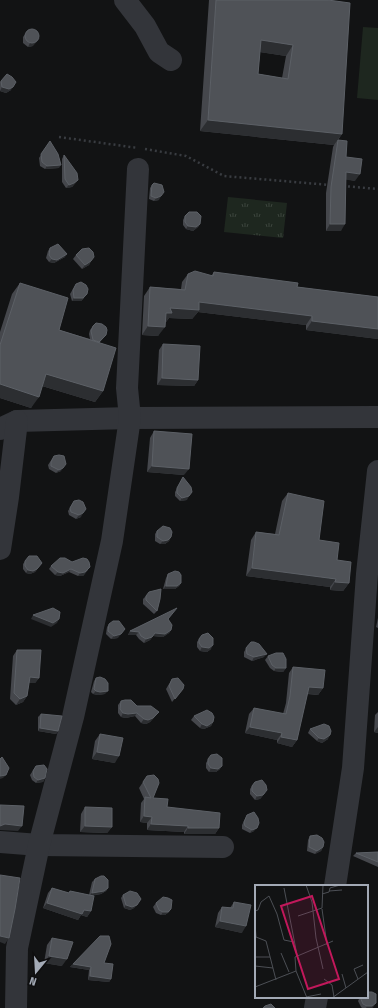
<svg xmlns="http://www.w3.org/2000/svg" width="378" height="1008" viewBox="0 0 378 1008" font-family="'Fira Sans Condensed',sans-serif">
  <defs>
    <pattern id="grass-tufts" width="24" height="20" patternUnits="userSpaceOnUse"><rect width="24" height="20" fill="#1e271f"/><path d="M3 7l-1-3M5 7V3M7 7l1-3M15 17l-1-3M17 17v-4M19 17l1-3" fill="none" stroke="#3c443d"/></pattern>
  </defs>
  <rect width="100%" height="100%" fill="#121314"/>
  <polygon fill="url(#grass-tufts)" points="228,197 287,203 283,238 224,232"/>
  <polygon fill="#1e271f" points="363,27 378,28 378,100 357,98"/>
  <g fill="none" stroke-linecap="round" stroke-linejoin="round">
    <g stroke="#393c41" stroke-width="2.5" stroke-dasharray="2 3" stroke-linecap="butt">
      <polyline points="59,137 138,148"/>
      <polyline points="145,149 186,156 224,176 330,185"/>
      <polyline points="343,186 378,189"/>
    </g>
    <g stroke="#33353a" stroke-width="22">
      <polyline points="125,0 145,26 159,52 171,60"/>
      <polyline points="0,429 17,421 130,418 378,417"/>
      <polyline points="0,549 8,497 17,421"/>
      <polyline points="0,842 39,845 223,847"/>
      <polyline points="335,886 353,768 367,574 378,471"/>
      <polyline points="16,1008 17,948 39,845 73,717 112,541 130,418 127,388 138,169"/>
      <polyline points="315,1008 317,997"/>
    </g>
  </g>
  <g fill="#45474c" fill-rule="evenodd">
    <path d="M209 0H328L342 134 338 140 346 157 355 181 346 179 341 231H326V193L333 147 334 145 200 131ZM260 52 286 56 282 78 258 74Z"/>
    <polygon points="29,29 33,46 28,47 23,43 23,37"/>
    <polygon points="7,74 11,90 6,93 0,91 0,82"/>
    <polygon points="50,141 59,168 45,169 40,166 39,158"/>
    <polygon points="64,155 78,180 72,187 66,188 62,182 62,159"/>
    <polygon points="152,185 159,200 154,201 149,199 150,188"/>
    <polygon points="185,216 200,224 198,227 193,231 186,229 183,225 183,220"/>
    <polygon points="50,248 65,257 54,263 49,262 46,258 48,251"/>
    <polygon points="76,255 91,261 89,265 82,269 73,259"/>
    <polygon points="214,272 297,287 378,297 378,339 306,330 306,325 198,312 192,319 169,318 166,322 165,322 158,336 142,335 144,296 150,287 181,289 182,282 188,274 211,276"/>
    <polygon points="20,283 59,330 90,339 89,334 90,330 93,326 106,335 100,342 103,391 95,402 42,386 31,408 0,398 0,332 12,294"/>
    <polygon points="76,284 84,298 81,301 72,301 70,294"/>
    <polygon points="163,344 198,380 194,386 157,385 159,350"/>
    <polygon points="154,431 184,475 147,472 150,438"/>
    <polygon points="54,456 61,471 56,473 49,469 48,465"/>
    <polygon points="183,477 187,500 180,501 175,496 175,492"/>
    <polygon points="288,493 319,540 337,560 349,583 343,591 330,590 330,587 246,576 251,540 256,532 275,534 282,501"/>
    <polygon points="74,501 81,517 76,519 69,515 68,511"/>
    <polygon points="157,531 171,537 169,541 165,544 160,544 155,541 155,534"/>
    <polygon points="29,556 42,563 35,572 30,574 26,573 23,569 23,564"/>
    <polygon points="72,562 88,570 83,576 78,576 69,572 60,576 55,575 49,569 51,566"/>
    <polygon points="168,574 181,583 179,586 175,589 163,589 166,578"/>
    <polygon points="146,596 157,611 154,614 143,604 143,599"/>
    <polygon points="174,611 168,619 171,630 169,633 163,637 153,636 150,640 144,643 139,639 136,635 128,635 130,631"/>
    <polygon points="378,618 378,628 376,627"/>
    <polygon points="109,624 118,638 111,639 106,634 107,627"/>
    <polygon points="202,635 211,649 207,652 200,651 197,647 197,642"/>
    <polygon points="248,645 264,657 252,661 244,657 244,652"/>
    <polygon points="17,650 39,678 35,683 29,683 27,696 23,702 16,705 10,699 13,656"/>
    <polygon points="268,656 286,668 283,672 274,671 270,668 265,660"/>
    <polygon points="293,667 323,688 318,695 307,694 297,740 292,747 277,743 277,740 245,733 249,714 254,708 283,714 286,703 289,673"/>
    <polygon points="96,678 105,694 98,695 93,694 91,692 94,681"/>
    <polygon points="172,679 183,689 172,702 166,689"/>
    <polygon points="121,701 137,706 159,712 150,722 146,724 141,723 135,716 126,718 121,717 118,713 118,705"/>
    <polygon points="378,712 378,733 374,732 375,715"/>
    <polygon points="41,714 58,731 56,734 38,731 38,717"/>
    <polygon points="194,716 213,722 211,726 204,729 200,728 191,720"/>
    <polygon points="310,729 328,739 322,743 317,741 308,733"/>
    <polygon points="100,734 115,763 92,759 95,741"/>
    <polygon points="211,755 220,769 216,772 209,772 206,768 206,763"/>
    <polygon points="36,766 45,778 43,782 36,783 32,780 30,775"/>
    <polygon points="147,776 153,798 167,807 219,828 215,834 184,834 184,832 147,830 147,823 140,822 141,803 144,799 139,788"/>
    <polygon points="255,782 265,793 260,799 255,800 250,794 250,789"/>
    <polygon points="85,807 112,827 107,833 80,832 81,814"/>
    <polygon points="247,815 254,831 250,833 242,829 242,825"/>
    <polygon points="310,836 323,847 321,851 315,854 307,851 308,840"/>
    <polygon points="378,852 378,867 353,856 356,853"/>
    <polygon points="95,879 108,888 106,891 101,894 91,896 91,911 87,917 81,915 78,920 43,908 48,893 52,888 69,893 70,891 89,895 92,882"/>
    <polygon points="123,895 141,899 134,908 130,910 124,908 121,898"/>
    <polygon points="234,902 242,933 215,927 218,913 222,907 230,908"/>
    <polygon points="156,903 171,909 169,912 165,915 161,915 156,913 153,907"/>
    <polygon points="52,938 62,966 44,963 47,945"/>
    <polygon points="104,963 111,979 109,982 88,980 89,970 70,967 73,964"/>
    <polygon points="360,997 376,1003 372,1008 362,1008 361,1007 358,1001"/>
  </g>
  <g fill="#2c2e31">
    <polygon points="40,38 33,46 28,47 30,43"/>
    <polygon points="261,40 293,45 286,56 253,51"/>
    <polygon points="2,87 13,87 11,90 6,93 0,91"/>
    <polygon points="208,120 342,134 334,145 200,131"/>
    <polygon points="61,165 59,168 45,169 47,166"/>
    <polygon points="346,172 360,174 355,181 341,179"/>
    <polygon points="78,180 72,187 66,188 69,185"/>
    <polygon points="161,196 159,200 154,201 156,198"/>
    <polygon points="200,224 198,227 193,231 186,229 188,226"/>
    <polygon points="330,224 345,224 341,231 326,231"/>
    <polygon points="67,254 65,257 54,263 49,262 52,259"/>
    <polygon points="91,261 89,265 82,269 85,265"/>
    <polygon points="87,294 84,298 81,301 72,301 74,298"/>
    <polygon points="199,302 312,316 306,325 198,312 192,319 169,318 166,322 159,322 166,313 170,308"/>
    <polygon points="312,321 378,329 378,339 306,330"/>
    <polygon points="148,326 165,327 158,336 142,335"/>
    <polygon points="46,374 103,391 95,402 39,385"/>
    <polygon points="162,378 198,380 194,386 157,385"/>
    <polygon points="0,384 39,397 31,408 0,398"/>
    <polygon points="152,466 189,469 184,475 147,472"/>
    <polygon points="63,468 61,471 56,473 59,470"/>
    <polygon points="189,496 187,500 180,501 182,498"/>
    <polygon points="83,513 81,517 76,519 79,515"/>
    <polygon points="171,537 169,541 165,544 160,544 163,541"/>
    <polygon points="90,567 83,576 78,576 80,573"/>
    <polygon points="252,568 336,579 330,587 246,576"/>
    <polygon points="37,569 35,572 30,574 26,573 28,570"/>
    <polygon points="71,569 69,572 60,576 55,575 58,572"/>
    <polygon points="335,582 349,583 343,591 330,590"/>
    <polygon points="181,583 179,586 175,589 163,589 166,586"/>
    <polygon points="33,615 59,619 57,623 51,627 31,619"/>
    <polygon points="125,629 118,638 111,639 114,636"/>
    <polygon points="171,630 169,633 163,637 153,636 150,640 144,643 146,639 155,633"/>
    <polygon points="130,631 139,632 136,635 128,635"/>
    <polygon points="213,645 211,649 207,652 200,651 202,647"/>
    <polygon points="267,654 264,657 252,661 254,657"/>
    <polygon points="276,668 286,668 283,672 274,671"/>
    <polygon points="30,677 39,678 35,683 25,683"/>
    <polygon points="309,687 323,688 318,695 304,693"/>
    <polygon points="96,691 108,691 105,694 98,695 93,694"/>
    <polygon points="27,696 23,702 16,705 20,699"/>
    <polygon points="159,712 150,722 146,724 141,723 144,719"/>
    <polygon points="123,713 137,713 135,716 126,718 121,717"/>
    <polygon points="213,722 211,726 204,729 200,728 202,724"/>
    <polygon points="250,727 282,733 277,740 245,733"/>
    <polygon points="378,727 378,733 374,732"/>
    <polygon points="40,728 58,731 56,734 38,731"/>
    <polygon points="330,735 328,739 322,743 317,741 319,738"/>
    <polygon points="281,737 297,740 292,747 277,743"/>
    <polygon points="97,752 119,756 115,763 92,759"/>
    <polygon points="222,766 220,769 216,772 209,772 211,768"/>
    <polygon points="6,775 3,778 0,779 0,776"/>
    <polygon points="45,778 43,782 36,783 38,780"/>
    <polygon points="267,790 260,799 255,800 257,796"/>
    <polygon points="144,816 152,817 147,823 140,822"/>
    <polygon points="5,824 22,826 18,831 0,830 0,826"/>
    <polygon points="151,824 188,826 184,832 147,830"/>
    <polygon points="85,826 112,827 107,833 80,832"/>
    <polygon points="188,828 219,828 215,834 184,834"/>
    <polygon points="257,828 254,831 250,833 252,830"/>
    <polygon points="323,847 321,851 315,854 317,851"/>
    <polygon points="108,888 106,891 101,894 89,896 92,893"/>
    <polygon points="47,903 91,911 87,917 81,915 78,920 43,908"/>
    <polygon points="126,905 137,905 134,908 130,910 124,908"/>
    <polygon points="171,909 169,912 165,915 161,915 163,912"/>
    <polygon points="220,921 246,926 242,933 215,927"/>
    <polygon points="0,936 9,938 5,944 0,942"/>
    <polygon points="49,956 67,959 62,966 44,963"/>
    <polygon points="73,964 91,967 89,970 70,967"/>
    <polygon points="90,976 111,979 109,982 88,980"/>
    <polygon points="376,1003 372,1008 366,1008 367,1006"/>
  </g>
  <g fill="#4f5257" stroke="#5c6066" fill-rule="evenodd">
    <path d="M216 0H328L350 3 342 134 208 120ZM261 40 293 45 288 79 258 74Z"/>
    <circle cx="32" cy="36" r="7"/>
    <polygon points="7,74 12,77 16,82 13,87 9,89 2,87 1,81"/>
    <polygon points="338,140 347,141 346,157 362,159 360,174 346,172 345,224 330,224 331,187"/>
    <polygon points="50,141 58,154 61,165 47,166 42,162 41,154"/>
    <polygon points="64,155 77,173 78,180 74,183 69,185 65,179"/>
    <polygon points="154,183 162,185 164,192 161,196 156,198 151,196 152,185"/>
    <polygon points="189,212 197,212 201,216 200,224 196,227 188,226 185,222 185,216"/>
    <polygon points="58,244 67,254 57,260 52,259 49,255 50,248"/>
    <polygon points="89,248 93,252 94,257 91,261 85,265 76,255 82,249"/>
    <polygon points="195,271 213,276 214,272 298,283 297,287 378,297 378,329 312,321 312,316 199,302 199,310 170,308 172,313 166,313 165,327 148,326 150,287 185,290 188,274"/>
    <polygon points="81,282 86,285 88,289 87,294 83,298 74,298 73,290 76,284"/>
    <polygon points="20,283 68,298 59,330 116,348 103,391 46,374 39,397 0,384 0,345"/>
    <polygon points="96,323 102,324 106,327 107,330 106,335 99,342 93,340 91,331 93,326"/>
    <polygon points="163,344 200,346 198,380 162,378"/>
    <polygon points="154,431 192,434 189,469 152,466"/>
    <polygon points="59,455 64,456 66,464 63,468 59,470 51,466 51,462 54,456"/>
    <polygon points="183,477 191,487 192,492 189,496 182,498 177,493 177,488"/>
    <polygon points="288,493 324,501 319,540 339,543 337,560 351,562 349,583 335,582 336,579 252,568 256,532 279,535"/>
    <polygon points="79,500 83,502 86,509 83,513 79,515 71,512 70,508 74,501"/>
    <polygon points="163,526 170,528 172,532 171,537 168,540 163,541 157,537 157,531"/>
    <polygon points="29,556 37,556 42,563 37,569 33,571 28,570 25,566 25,561"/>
    <polygon points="60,558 65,558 72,562 83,558 87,559 89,562 90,567 85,572 80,573 71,569 63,573 58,572 51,566"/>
    <polygon points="175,571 179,572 181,575 181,583 177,586 166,586 168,574"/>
    <polygon points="161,589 160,599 157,611 146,600 146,596 149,592"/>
    <polygon points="53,608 60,612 59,619 53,623 33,615"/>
    <polygon points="177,608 168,619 172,625 171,630 165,634 155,633 152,637 146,639 141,636 139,632 130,631"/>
    <polygon points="113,621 119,621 125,629 121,634 114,636 108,631 109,624"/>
    <polygon points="208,633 213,638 213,645 209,648 202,647 199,643 199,639 202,635"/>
    <polygon points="251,642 254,642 259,644 267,654 254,657 247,654 246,648"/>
    <polygon points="17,650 41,650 39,678 30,677 27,696 20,699 14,693"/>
    <polygon points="276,653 283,653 286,659 286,668 276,668 272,665 268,656"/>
    <polygon points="293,667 325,670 323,688 309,687 297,740 281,737 282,733 250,727 254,708 286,714 290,696"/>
    <polygon points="100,677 105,679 108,683 108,691 100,692 96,691 94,689 96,678"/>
    <polygon points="178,678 184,685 183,689 175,699 169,686 172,679"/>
    <polygon points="125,700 131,700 137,706 151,706 159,712 153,718 148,720 144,719 137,713 128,714 123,713 120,709 121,701"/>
    <polygon points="207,710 212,713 214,717 213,722 207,726 202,724 194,716"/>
    <polygon points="41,714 62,716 58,731 40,728"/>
    <polygon points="324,724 329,726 331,731 330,735 324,739 319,738 310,729"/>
    <polygon points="100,734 123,738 119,756 97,752"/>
    <polygon points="217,754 222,758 222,766 218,769 211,768 208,764 208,759 211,755"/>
    <polygon points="2,757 9,768 6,775 0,776 0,759"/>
    <polygon points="44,765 47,769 45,778 38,780 34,777 33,771 36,766"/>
    <polygon points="154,775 158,779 159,783 153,798 168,799 167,807 220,813 219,828 188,828 188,826 151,824 152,817 144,816 145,797 151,798 143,782 147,776"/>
    <polygon points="262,780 266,785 267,790 263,795 257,796 252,791 252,786 255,782"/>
    <polygon points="0,805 24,806 22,826 5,824 0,826"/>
    <polygon points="85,807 112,808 112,827 85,826"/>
    <polygon points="254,812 258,818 259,823 257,828 252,830 245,826 244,822 247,815"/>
    <polygon points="317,835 322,838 324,842 323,847 317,851 309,847 310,836"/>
    <polygon points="378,852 378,862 356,853"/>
    <polygon points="0,875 20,878 15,909 9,938 0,936"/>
    <polygon points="101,876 104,876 108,880 108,888 104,891 92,893 95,879"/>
    <polygon points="52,888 69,893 70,891 94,896 91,911 84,910 82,914 47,903"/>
    <polygon points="130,891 137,893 141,899 137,905 132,907 126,905 123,895"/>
    <polygon points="163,897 168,898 172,900 171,909 168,912 163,912 159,910 156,903"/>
    <polygon points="234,902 251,905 246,926 220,921 222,907 233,908"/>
    <polygon points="100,936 109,936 111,944 104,963 113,964 111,979 90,976 91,967 73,964"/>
    <polygon points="52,938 73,942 67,959 49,956"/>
    <polygon points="367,992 372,992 376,994 376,1003 372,1006 367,1006 363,1004 360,997 367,997"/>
    <polygon points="271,1004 275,1008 263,1008 265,1006"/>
  </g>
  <g transform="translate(255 885)">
    <rect width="113" height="113" fill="#121314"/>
    <path fill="none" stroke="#4c4f55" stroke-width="1" d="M51 0 57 17 61 53 68 84M29 3 42 70M74 6 87 5M67 9 74 7 75 3 85 0M67 24 72 60M0 26 3 25 6 17 14 11 22 29 29 55 39 57M43 31 67 23 68 0M0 39 1 52 11 56 21 95M26 68 34 87M0 72H15M0 81 18 83M87 89 91 103M69 94 77 100 79 112M103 94 99 84 108 80M0 102 41 86M51 112 66 109M52 113 41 86 40 72 78 56M77 113 113 87"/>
    <path fill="#c2185b" fill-opacity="0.15" stroke="#c2185b" stroke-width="2" d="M57 11 84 94 53 104 26 21Z"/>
    <rect width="113" height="113" fill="none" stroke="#a3aab6" stroke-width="2"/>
  </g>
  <g transform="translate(36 972) rotate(198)" stroke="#0e0e0f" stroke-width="3" paint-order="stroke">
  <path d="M0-3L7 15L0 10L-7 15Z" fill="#a3aab6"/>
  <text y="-6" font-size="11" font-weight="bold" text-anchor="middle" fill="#a3aab6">N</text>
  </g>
</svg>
